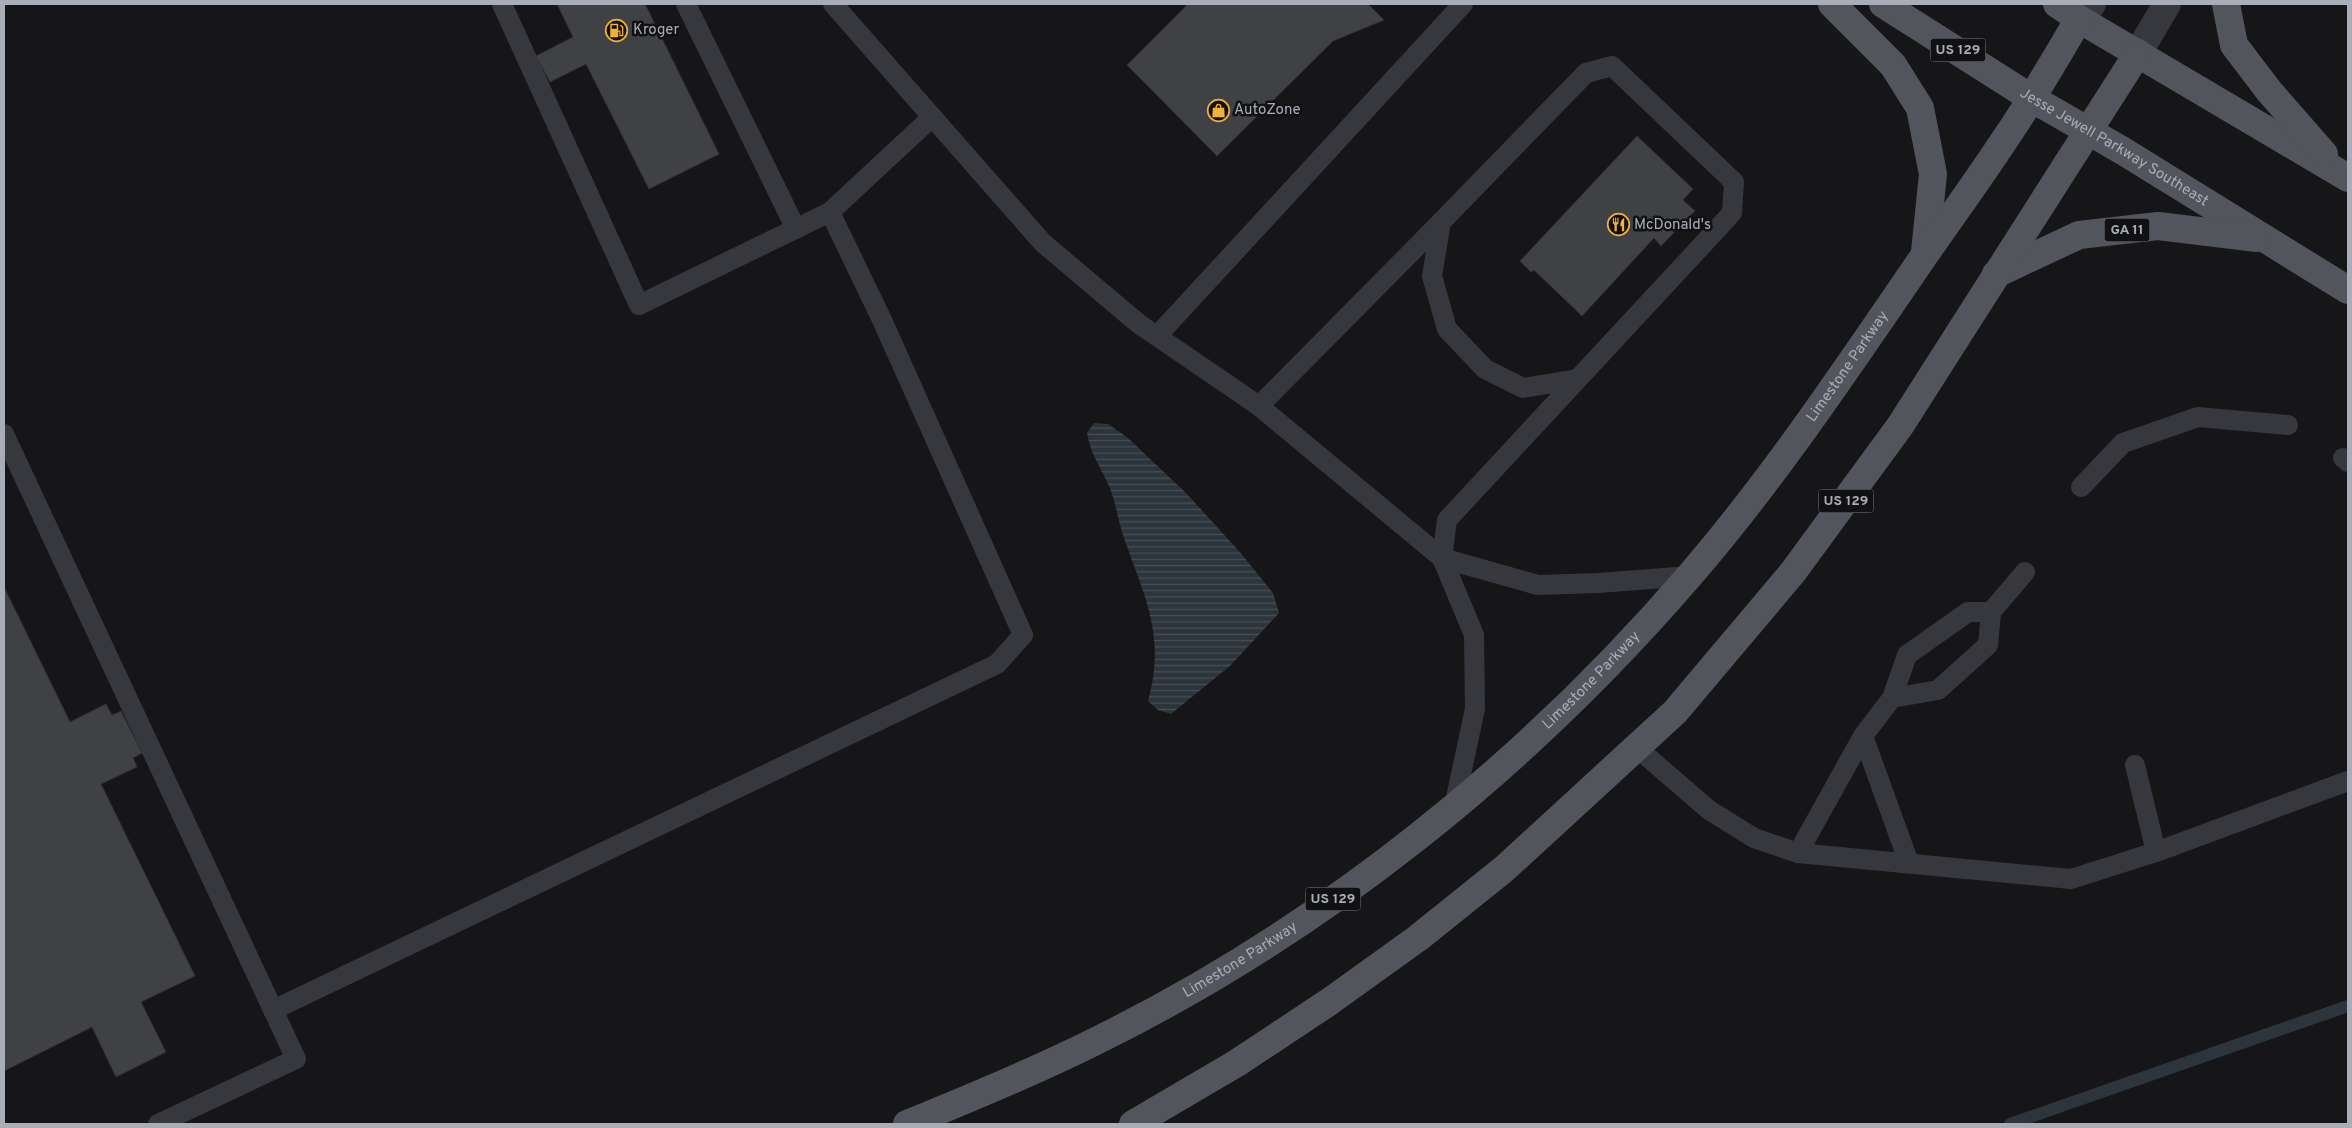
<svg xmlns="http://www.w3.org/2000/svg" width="2352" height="1128" viewBox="0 0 2352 1128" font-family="Overpass,sans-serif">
  <defs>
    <pattern id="water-rules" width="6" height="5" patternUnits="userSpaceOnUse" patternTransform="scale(1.25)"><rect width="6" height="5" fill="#2c353c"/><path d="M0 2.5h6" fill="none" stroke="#485056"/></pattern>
  </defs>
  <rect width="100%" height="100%" fill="#161618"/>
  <path fill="url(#water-rules)" d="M1094 423 1108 424 1128 438 1186 493 1239 551 1273 593 1279 613 1231 665 1171 714 1158 710 1148 701C1166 636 1145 598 1124 538 1118 521 1116 502 1109 486 1100 465 1092 458 1087 433Z"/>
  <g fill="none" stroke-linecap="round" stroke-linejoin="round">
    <polyline stroke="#2c353c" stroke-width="12" points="2010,1124 2348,1006"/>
  </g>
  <g fill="#404145" stroke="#303034">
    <polygon points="557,4 645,4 719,154 649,189 586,64 550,82 536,56 573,37"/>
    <polygon points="1188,4 1368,4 1384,20 1333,41 1217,156 1127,65"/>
    <polygon points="1637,136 1693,189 1683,200 1695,211 1661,246 1654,238 1582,316 1534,270 1531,272 1520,261"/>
    <polygon points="4,587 70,722 106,704 112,715 121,711 142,753 133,758 137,767 101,784 195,976 141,1002 166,1052 116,1077 92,1027 4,1071"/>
  </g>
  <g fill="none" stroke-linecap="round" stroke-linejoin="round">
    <g stroke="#37383d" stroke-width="20">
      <polyline points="686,4 796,229"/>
      <polyline points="833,4 1043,243 1139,324 1259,406 1442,558 1538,585 1598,583 1690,576"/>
      <polyline points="830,212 931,118"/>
      <polyline points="1157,336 1463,4"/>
      <polyline points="1259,406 1441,222"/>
      <polyline points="4,434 296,1059 158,1124"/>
      <polyline points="2343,458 2348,462"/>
      <polyline points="2081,487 2123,443 2198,417 2288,425"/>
      <polyline points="1892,698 1938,690 1988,645 1991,612 2025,572"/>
      <polyline points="1863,736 1909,863"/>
      <polyline points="1636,747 1709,810 1754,838 1798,853 2071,879 2156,852 2348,781"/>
      <polyline points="2135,765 2156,852"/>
      <polyline points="1454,807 1475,709 1474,635 1442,558 1447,520 1732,213 1734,182 1612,66 1586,73 1441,222 1432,276 1447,329 1485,369 1523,388 1578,379"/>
      <polyline points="1798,853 1863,736 1892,698 1907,655 1968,612 1991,612"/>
      <polyline points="273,1010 997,664 1023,635 882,320 830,212 639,305 502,4"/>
    </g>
    <g stroke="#37383d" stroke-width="28">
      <polyline points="2079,19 2092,4"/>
      <polyline points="2138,53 2167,4"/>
    </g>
    <g stroke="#53555c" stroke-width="28">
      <polyline points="1832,4 1893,65 1920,108 1933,174 1925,252"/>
      <path id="s1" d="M1883 4 2031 98 2123 151 2348 290"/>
      <polyline points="2057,4 2079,19 2348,178"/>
      <polyline points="2226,4 2234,45 2269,91 2324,154"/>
      <polyline points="1996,274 2079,235 2158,226 2257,238"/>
      <path id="s2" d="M907 1124C971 1098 1034 1072 1096 1041 1323 929 1526 766 1691 574 1772 480 1841 377 1911 275 1942 229 1975 185 2005 139 2032 100 2055 59 2079 19"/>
      <polyline points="1133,1124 1237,1063 1329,1002 1418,938 1504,869 1675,712 1793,572 1900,426 2138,53"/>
    </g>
  </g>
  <defs>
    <symbol id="fuel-ring" viewBox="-11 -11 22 22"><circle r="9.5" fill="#111113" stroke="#f2b134" stroke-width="1.5"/><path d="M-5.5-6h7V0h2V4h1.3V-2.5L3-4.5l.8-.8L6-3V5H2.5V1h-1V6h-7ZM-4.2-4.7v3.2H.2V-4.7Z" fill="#f2b134"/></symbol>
    <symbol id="shop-ring" viewBox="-11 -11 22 22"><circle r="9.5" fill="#111113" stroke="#f2b134" stroke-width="1.5"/><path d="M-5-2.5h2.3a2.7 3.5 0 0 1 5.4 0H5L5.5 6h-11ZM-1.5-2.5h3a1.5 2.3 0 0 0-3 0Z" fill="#f2b134"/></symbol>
    <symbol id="restaurant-ring" viewBox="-11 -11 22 22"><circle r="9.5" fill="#111113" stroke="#f2b134" stroke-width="1.5"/><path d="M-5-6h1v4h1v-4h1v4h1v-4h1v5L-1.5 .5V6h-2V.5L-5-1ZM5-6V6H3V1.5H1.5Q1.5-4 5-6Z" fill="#f2b134"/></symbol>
  </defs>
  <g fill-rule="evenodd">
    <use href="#fuel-ring" x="604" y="18" width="25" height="25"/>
    <use href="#shop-ring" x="1206" y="98" width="25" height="25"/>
    <use href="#restaurant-ring" x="1606" y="212" width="25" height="25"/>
  </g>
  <g text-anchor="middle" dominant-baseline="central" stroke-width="5" stroke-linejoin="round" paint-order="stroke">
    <g fill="#111113" stroke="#7b7e86" stroke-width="1">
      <rect x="1930.5" y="38.5" width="55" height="23" rx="4"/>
      <rect x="2104.5" y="218.5" width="45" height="23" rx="4"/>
      <rect x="1818.5" y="489.5" width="55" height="23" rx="4"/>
      <rect x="1305.5" y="887.5" width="55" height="23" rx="4"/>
    </g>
    <g font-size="14" font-weight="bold" fill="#a8adb8">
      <text x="1958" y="50">US 129</text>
      <text x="2127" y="230">GA 11</text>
      <text x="1846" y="501">US 129</text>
      <text x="1333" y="899">US 129</text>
    </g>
    <g font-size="15" fill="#a8adb8" stroke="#111113" text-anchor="start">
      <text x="633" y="30">Kroger</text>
      <text x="1234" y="110">AutoZone</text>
      <text x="1634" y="225">McDonald's</text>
    </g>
    <g font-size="15" fill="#a8adb8" stroke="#111113">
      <text stroke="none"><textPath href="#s1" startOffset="272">Jesse Jewell Parkway Southeast</textPath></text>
      <text stroke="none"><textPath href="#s2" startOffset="1228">Limestone Parkway</textPath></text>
      <text stroke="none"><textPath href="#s2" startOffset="822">Limestone Parkway</textPath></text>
      <text stroke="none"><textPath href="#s2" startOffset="372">Limestone Parkway</textPath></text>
    </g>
  </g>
  <rect width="2352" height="1128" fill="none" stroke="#a8adb8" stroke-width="10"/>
</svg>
